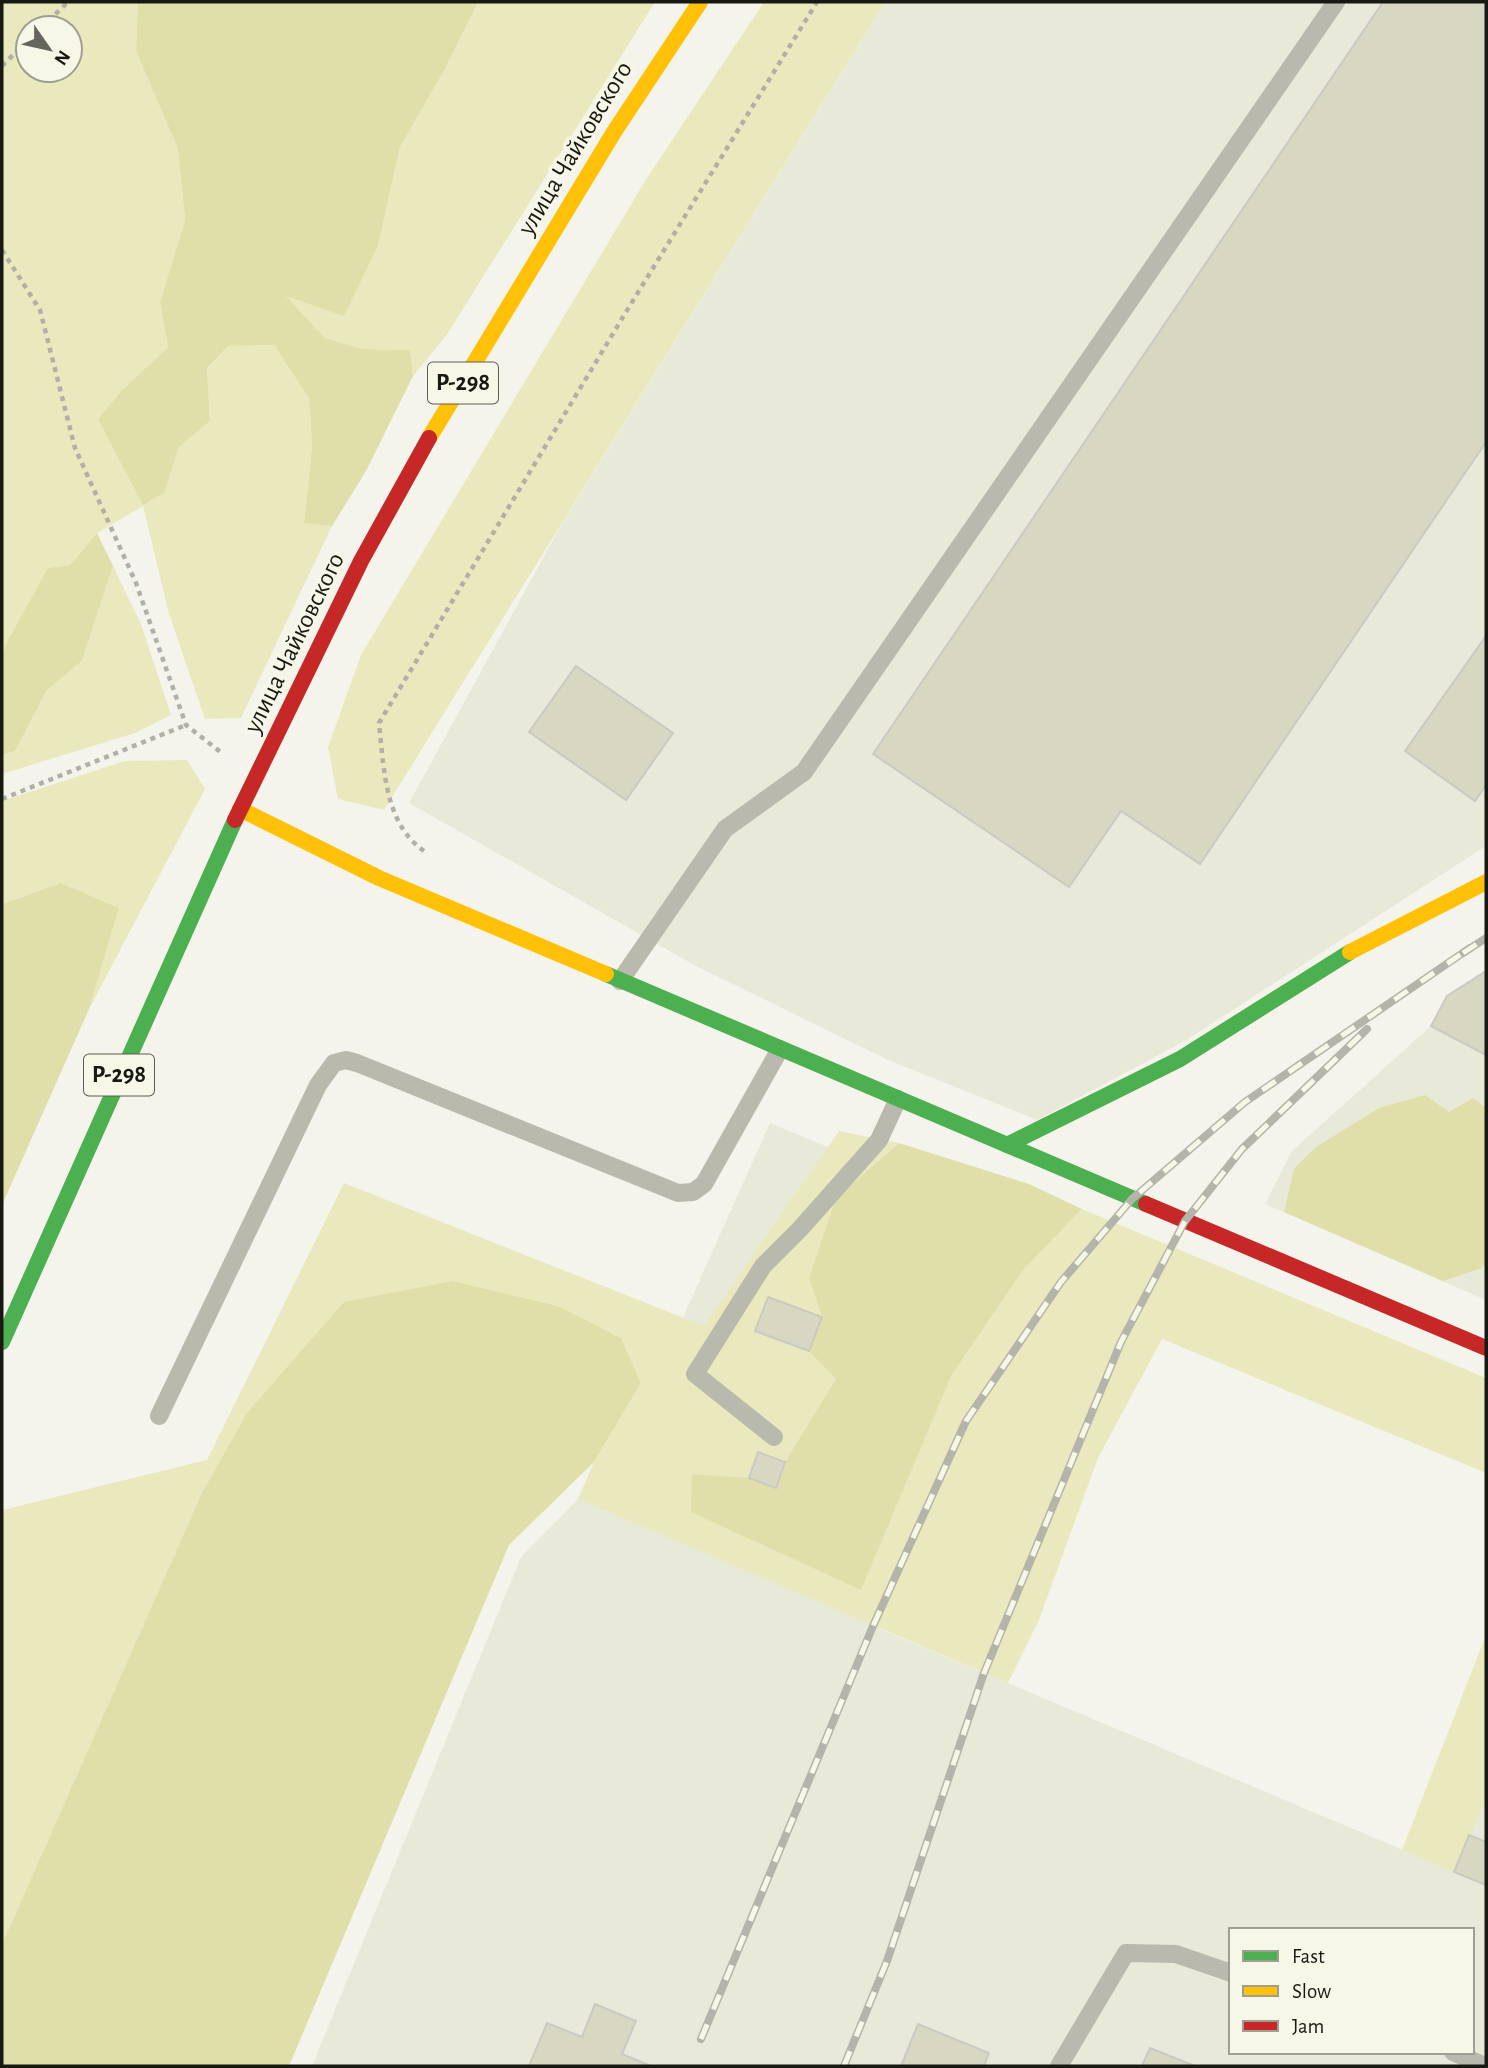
<svg xmlns="http://www.w3.org/2000/svg" width="1488" height="2068" viewBox="0 0 1488 2068" font-family="'Alegreya Sans',sans-serif">
  <rect width="100%" height="100%" fill="#f4f4ec"/>
  <g fill="#e9e9da" fill-rule="evenodd">
    <polygon points="885,2 1486,2 1486,846 1185,1041 1037,1120 888,1060 694,965 409,803 560,527"/>
    <polygon points="1486,971 1486,1300 1265,1204 1292,1151 1431,1026 1447,996"/>
    <path d="M770 1123 1069 1247 873 1626 1453 1871 1486 1799V2066H312L521 1557 578 1499 607 1487ZM1231 1930H1472V2052H1231Z"/>
  </g>
  <g fill="#eae9bd" fill-rule="evenodd">
    <path d="M2 2H138L136 51 178 149 185 220 160 302 168 347 121 391 98 419 165 492 179 447 210 421 207 370 228 346 274 345 309 397 312 446 304 522 332 526 241 718 205 719 169 614 143 506 97 533 70 565 48 568 2 656ZM28 28H70V70H28Z"/>
    <polygon points="478,2 655,2 446,336 413,376 410,350 363,349 325,338 285,295 344,315 378,246 400,147 445,69"/>
    <polygon points="764,2 885,2 384,810 338,799 328,747 361,655 647,178"/>
    <polygon points="113,566 141,624 171,715 135,733 2,774 2,755 15,751 47,690 82,661"/>
    <polygon points="187,760 205,789 89,1009 119,908 61,883 2,904 2,801 125,761"/>
    <polygon points="839,1131 899,1143 836,1198 809,1278 822,1317 768,1297 756,1331 809,1351 836,1379 785,1462 758,1452 749,1478 692,1474 861,1590 951,1376 1023,1270 1082,1209 1486,1378 1486,1473 1162,1339 1098,1458 1039,1620 1008,1683 578,1499 594,1462 641,1383 621,1338 558,1306 453,1281 201,1495 2,1944 2,1510 207,1460 344,1183 704,1326"/>
    <polygon points="1486,1635 1486,1799 1454,1872 1402,1850"/>
  </g>
  <g fill="#e0dfa9">
    <polygon points="138,2 478,2 445,69 400,147 378,246 344,316 286,296 325,338 363,349 410,350 413,376 366,471 332,526 304,523 312,446 309,398 274,345 228,346 207,369 210,421 179,447 165,492 143,505 98,419 121,391 168,347 160,302 185,220 178,149 136,51"/>
    <polygon points="97,533 113,566 82,661 47,690 15,751 2,755 2,656 6,644 48,568 70,565"/>
    <polygon points="61,883 119,908 89,1009 2,1205 2,904"/>
    <polygon points="1425,1095 1449,1112 1473,1098 1486,1108 1486,1261 1482,1268 1443,1281 1284,1212 1294,1169 1316,1147 1379,1108"/>
    <polygon points="899,1143 1029,1184 1082,1209 1023,1270 951,1376 861,1590 691,1512 692,1474 749,1478 776,1487 785,1462 836,1379 809,1351 822,1317 809,1278 836,1198"/>
    <polygon points="453,1281 558,1306 621,1338 641,1383 594,1462 509,1545 289,2066 2,2066 2,1944 201,1495 247,1413 344,1302"/>
  </g>
  <g fill="#d8d7c2" stroke="#cacac4" stroke-width="2">
    <polygon points="1383,2 1486,2 1486,442 1200,864 1121,811 1069,887 873,754"/>
    <polygon points="1486,636 1486,785 1475,801 1405,751"/>
    <polygon points="576,666 673,733 626,800 529,732"/>
    <polygon points="1486,971 1486,1055 1431,1026 1447,996"/>
    <polygon points="768,1297 822,1317 809,1351 755,1331"/>
    <polygon points="758,1452 785,1462 776,1488 749,1478"/>
    <polygon points="1469,1835 1486,1842 1486,1885 1454,1872"/>
    <polygon points="595,2004 636,2021 622,2054 651,2066 529,2066 547,2023 582,2037"/>
    <polygon points="918,2024 989,2053 984,2066 901,2066"/>
    <polygon points="1150,2048 1195,2066 1142,2066"/>
  </g>
  <g fill="none" stroke-linecap="round" stroke-linejoin="round">
    <g stroke="#b0b0a7" stroke-width="4.5" stroke-dasharray="5 5" stroke-linecap="butt">
      <polyline points="41,28 68,2"/>
      <polyline points="2,66 28,40"/>
      <polyline points="2,250 40,310 75,448 136,583 186,725 223,754"/>
      <polyline points="2,799 186,725"/>
      <path d="M424 851C384 823 384 768 379 723L629 307 817 2"/>
    </g>
    <g stroke="#b9b9ad" stroke-width="18">
      <polyline points="620,981 725,829 804,772 1336,2"/>
      <polyline points="159,1416 318,1085 334,1063 346,1060 357,1063 678,1193 693,1192 704,1184 780,1049"/>
      <polyline points="774,1437 695,1374 763,1266 800,1229 879,1140 898,1099"/>
      <polyline points="1453,2052 1485,2066"/>
      <polyline points="1059,2066 1126,1953 1176,1954 1231,1973"/>
    </g>
    <g stroke="#4caf50" stroke-width="16">
      <polyline points="606,974 1146,1204"/>
      <polyline points="1007,1145 1180,1059 1350,952"/>
      <polyline points="2,1342 235,820"/>
    </g>
    <g stroke="#ffc107" stroke-width="16">
      <polyline points="429,438 614,132 700,2"/>
      <polyline points="240,809 379,878 606,974"/>
      <polyline points="1350,952 1486,882"/>
    </g>
    <g stroke="#c62828" stroke-width="16">
      <polyline points="235,820 361,561 429,438"/>
      <polyline points="1146,1204 1486,1348"/>
    </g>
    <defs>
      <g id="rail">
        <polyline points="1463,953 1486,938"/>
        <polyline points="701,2039 873,1626 966,1421 1061,1282 1132,1199 1245,1102 1470,948"/>
        <polyline points="844,2066 887,1961 984,1673 1121,1342 1185,1221 1242,1149 1367,1029"/>
      </g>
    </defs>
    <use href="#rail" stroke="#b4b4ab" stroke-width="8"/>
    <use href="#rail" stroke="#f7f7e8" stroke-width="5" stroke-dasharray="16" stroke-linecap="butt"/>
  </g>
  <g text-anchor="middle" dominant-baseline="central" stroke-width="7" stroke-linejoin="round" paint-order="stroke">
    <g fill="#f7f7e8" stroke="#5c5c54" stroke-width="2">
      <rect x="428" y="362.5" width="70" height="41" rx="5"/>
      <rect x="84" y="1054.5" width="70" height="41" rx="5"/>
    </g>
    <g font-size="24" font-weight="bold" fill="#191914">
      <text x="463" y="383">Р-298</text>
      <text x="119" y="1075">Р-298</text>
    </g>
    <g font-size="26" fill="#191914" stroke="#f7f7e8">
      <text transform="translate(575 148) rotate(-59)">улица Чайковского</text>
      <text transform="translate(294 643) rotate(-64)">улица Чайковского</text>
    </g>
  </g>
  <rect width="1488" height="2068" fill="none" stroke="#191914" stroke-width="7"/>
  <rect x="1229" y="1928" width="245" height="126" fill="#f7f7e8" stroke="#9e9e93" stroke-width="2"/>
  <rect x="1243" y="1951" width="35" height="10" fill="#4caf50" stroke="#9e9e93" stroke-width="2"/>
  <text x="1292" y="1963" font-size="21" fill="#191914">Fast</text>
  <rect x="1243" y="1986" width="35" height="10" fill="#ffc107" stroke="#9e9e93" stroke-width="2"/>
  <text x="1292" y="1998" font-size="21" fill="#191914">Slow</text>
  <rect x="1243" y="2021" width="35" height="10" fill="#c62828" stroke="#9e9e93" stroke-width="2"/>
  <text x="1292" y="2033" font-size="21" fill="#191914">Jam</text>
  <g transform="translate(49 49) rotate(124)"><circle r="33" fill="#f7f7e8" stroke="#9e9e93" stroke-width="2"/>
  <path d="M0-5L12 26L0 18L-12 26Z" fill="#666660"/>
  <text y="-10" font-size="19" font-weight="bold" text-anchor="middle" fill="#191914">N</text>
  </g>
</svg>
